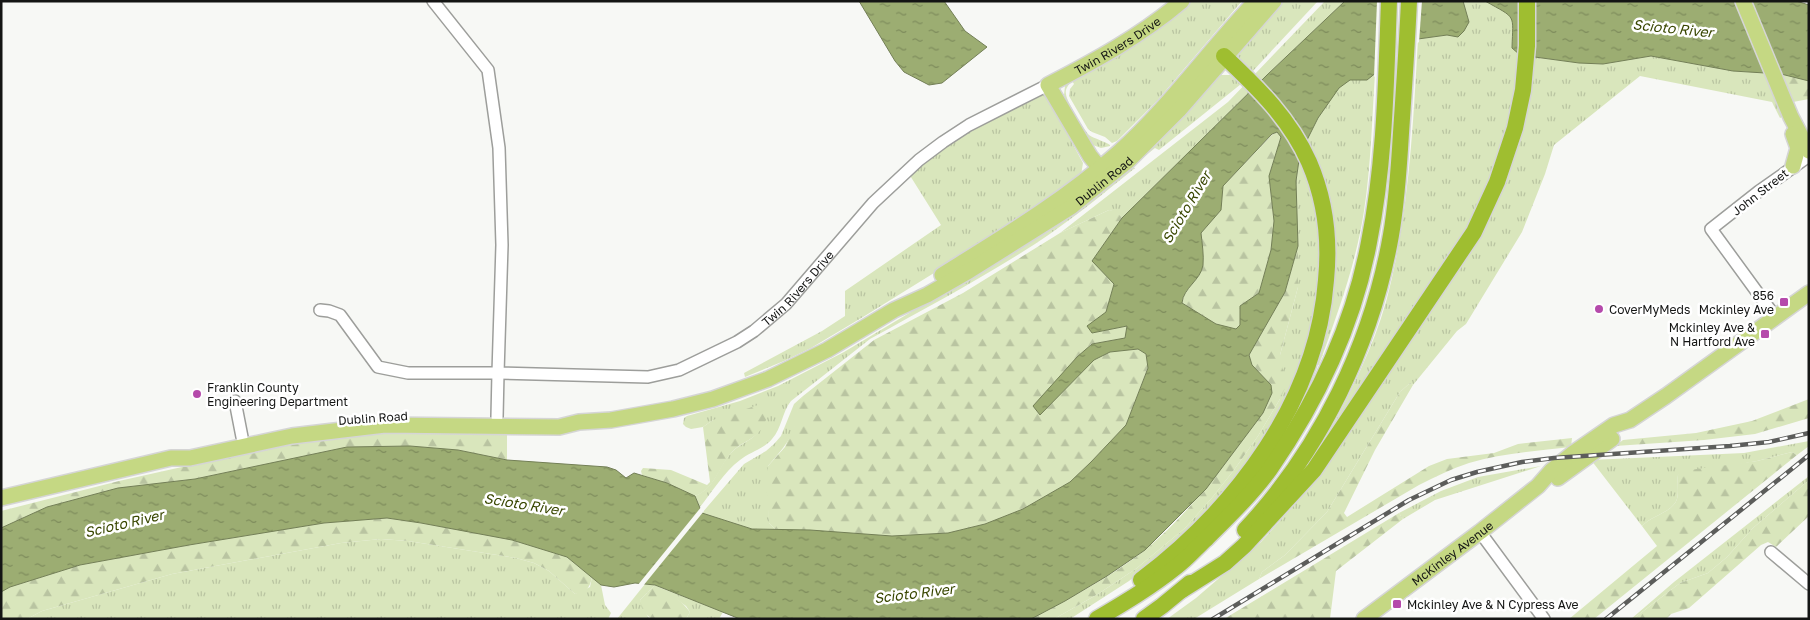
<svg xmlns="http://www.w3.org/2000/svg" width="1810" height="620" viewBox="0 0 1810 620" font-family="'Golos Text',sans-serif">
  <defs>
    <pattern id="grass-tufts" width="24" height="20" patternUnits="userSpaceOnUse" patternTransform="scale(1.25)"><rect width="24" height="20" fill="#d9e6bc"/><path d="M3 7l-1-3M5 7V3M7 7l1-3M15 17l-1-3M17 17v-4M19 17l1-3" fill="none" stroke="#b9c4a1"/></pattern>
    <pattern id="forest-firs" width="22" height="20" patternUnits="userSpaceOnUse" patternTransform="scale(1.25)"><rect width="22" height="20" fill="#d9e6bc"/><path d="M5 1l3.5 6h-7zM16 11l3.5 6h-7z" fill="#b9c4a1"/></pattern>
    <pattern id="water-ripples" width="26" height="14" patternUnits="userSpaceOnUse" patternTransform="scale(1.25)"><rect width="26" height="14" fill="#9cad72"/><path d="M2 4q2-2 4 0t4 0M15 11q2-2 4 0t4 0" fill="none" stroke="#7e8c5c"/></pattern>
  </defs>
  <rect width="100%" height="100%" fill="#f7f8f5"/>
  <g fill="url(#grass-tufts)">
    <polygon points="1190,1 1242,1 1156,102 1117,141 1112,143 1105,137 1092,132 1088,129 1069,96 1070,89 1074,84 1071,79"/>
    <polygon points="1283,1 1318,1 1251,73 1235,57"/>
    <polygon points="1325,1 1345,1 1267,75 1122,218 1116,212 1109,210 1060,233 1228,102"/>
    <path d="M1463 1H1485L1509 14 1514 22 1512 48 1520 55 1579 63 1603 64 1651 56 1733 71 1768 73 1785 116 1780 118 1772 102 1640 76 1554 145 1545 174 1522 232 1466 324 1457 331 1413 385 1410 383 1400 392 1327 512 1285 555 1262 572 1259 579 1194 619H1167L1196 598 1261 542 1312 485 1460 268 1482 232 1508 174 1527 112 1533 77H1518L1515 102 1496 169 1462 239 1331 435 1329 433C1351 391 1373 348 1386 302 1409 216 1413 127 1418 39L1447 35 1469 22Z"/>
    <path d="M1375 73C1372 119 1371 165 1364 211 1356 264 1337 315 1319 365L1316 364 1330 304 1307 140C1315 124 1333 86 1350 80 1362 76 1361 84 1375 73Z"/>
    <polygon points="1221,75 1230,75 1241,84 1159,150 1155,148 1135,164 1217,76"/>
    <path d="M1068 81 1070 83C1068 86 1065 89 1066 94 1066 101 1084 130 1089 135 1095 139 1104 141 1110 145V146L1101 148 1090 144 1064 95 1065 86Z"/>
    <polygon points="1040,94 1046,95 1083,163 1081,175 1075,180 984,242 863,317 811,348 784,361 745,377 744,373 822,331 845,316 845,291 941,225 909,174 940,150 967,132"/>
    <polygon points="1299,160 1315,203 1321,246 1320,293 1297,379 1265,437 1230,485 1207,511 1158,558 1129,581 1070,619 1054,619 1098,594 1137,568 1185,528 1211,499 1234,470 1258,436 1280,399 1280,355 1298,287 1296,181"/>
    <path d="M1131 167 1135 168C1103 194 1070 221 1035 244 982 278 926 308 870 339L791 401C782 412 782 428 772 439 764 449 750 452 740 460 724 472 712 492 700 507L695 496C716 488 718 465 733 451 745 440 759 439 763 421L713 420 703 427 691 429 686 427 683 424 684 418 687 416 740 401 778 386 844 352 1013 251Z"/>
    <path d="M803 396C797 406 798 416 795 426 790 442 778 454 768 466L769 523 775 529H752L702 513 744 464 766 451 774 444 781 436 794 404Z"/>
    <path d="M1809 441V446L1797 455 1792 452 1757 461 1678 475C1677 482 1679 492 1677 499 1673 512 1651 516 1642 526L1591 460 1744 453Z"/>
    <polygon points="1541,466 1435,500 1403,519 1399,513 1441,491 1478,477"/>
    <polygon points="1809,476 1809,480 1753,528 1727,557 1708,573 1680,583 1633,619 1631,619 1674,582"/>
    <polygon points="381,539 408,541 516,558 534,563 549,571 575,594 590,587 592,577 601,585 605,605 611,613 608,619 27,619 42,611 172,574 341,543"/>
    <polygon points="645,584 655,585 640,600 648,617 652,619 617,619"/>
    <polygon points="661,588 723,612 719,619 686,619 690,612 686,606"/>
  </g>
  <g fill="url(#forest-firs)">
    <polygon points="1781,74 1809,81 1809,99 1793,102"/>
    <path d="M1277 132 1281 137 1269 176 1274 221 1271 250 1259 293 1240 306V325L1236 330 1216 324 1182 303C1183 288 1201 280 1203 265 1204 255 1202 243 1201 233L1221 210 1223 186 1273 134Z"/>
    <polygon points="1109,210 1116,211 1122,218 1092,261 1114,284 1106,312 1092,333 1127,326 1125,338 1091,344 1034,406 1040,415 1094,360 1110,352 1138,349 1146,354 1148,367 1126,425 1091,462 1070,482 1023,509 985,524 948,533 892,536 775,529 769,523 766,481 768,466 785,447 794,427 799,402 803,396 874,340 963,293 1060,233"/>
    <path d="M1298 246V287L1280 355 1285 380V388L1280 399 1258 436 1234 470 1211 499 1185 528 1137 568 1098 594 1054 619H1031C1070 598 1111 577 1145 550 1178 523 1205 490 1230 457 1246 435 1261 417 1272 393L1264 378 1252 365 1249 355 1285 292Z"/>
    <path d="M1410 383 1413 385 1375 450 1344 513 1347 517 1429 466 1447 459 1494 453 1518 444 1572 438 1571 447C1537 451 1502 453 1469 463 1451 469 1435 477 1419 485L1259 579 1262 572 1285 555 1327 512 1400 392Z"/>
    <polygon points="1809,399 1809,418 1755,434 1704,440 1615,446 1623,440 1696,433 1752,421"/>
    <path d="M764 403 770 405 771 410C767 417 763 428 758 433 750 441 739 444 732 452 719 466 715 489 695 496L667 483 642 475 641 471 643 468 671 470 707 485 710 482 703 427 713 420Z"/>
    <polygon points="394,430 507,434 507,460 458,450 410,446 347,447 195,479 118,488 47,507 1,528 1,511 119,481 289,443"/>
    <path d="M1792 452 1797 455 1594 619H1569L1657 546 1642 526C1651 516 1673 512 1677 499 1679 492 1677 482 1678 475L1682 471 1757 461Z"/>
    <polygon points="1809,480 1809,516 1776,547 1768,542 1761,545 1689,608 1671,614 1666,619 1633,619 1680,583 1708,573 1727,557 1753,528"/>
    <polygon points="1399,513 1403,519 1336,571 1330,619 1224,619"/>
    <path d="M387 518 421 523 512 540 567 557 592 577C590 588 586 592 575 594L549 571 534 563 516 558 408 541 381 539 341 543 172 574 42 611 27 619H1V592L10 587 80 565 189 545 324 523Z"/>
    <path d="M655 585C667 590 682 601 690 612L686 619H652C644 614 641 608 640 600Z"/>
  </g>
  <g fill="url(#water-ripples)" stroke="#737f56" fill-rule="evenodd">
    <polygon points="859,1 944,1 965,31 987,47 942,83 929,85 904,72 895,61"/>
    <path d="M1345 1H1463L1469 22 1464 31 1458 37 1447 35 1418 39 1367 80H1350L1339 88 1318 118 1307 140 1299 160 1296 181 1298 246 1285 292 1249 355 1252 365 1271 385 1272 393 1263 413 1206 489 1145 550 1107 576 1065 601 1031 619H740L655 585 635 583 614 587 601 585 567 557 512 540 421 523 387 518 324 523 189 545 80 565 10 587 1 592V528L47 507 118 488 195 479 347 447 410 446 458 450 507 460 607 467 616 470 626 478 634 473 667 483 695 496 702 513 752 529 810 530 892 536 948 533 985 524 1023 509 1070 482 1091 462 1126 425 1148 368 1146 354 1138 349 1110 352 1094 360 1040 415 1033 406 1077 357 1092 344 1125 338 1127 326 1092 333 1087 326 1106 312 1114 284 1092 261 1122 218 1267 75ZM1277 132 1281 137 1269 176 1274 221 1271 250 1259 293 1240 306V325L1236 329 1216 324 1182 303C1183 288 1201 280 1203 265 1204 255 1202 243 1201 233L1221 210 1223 186 1272 134Z"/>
    <path d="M1485 1H1796L1809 5V81L1781 74 1733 71 1651 56 1603 64 1579 63 1520 55 1512 48C1513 13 1517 19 1485 1Z"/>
  </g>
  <g fill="#f7f8f5">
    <polygon points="1377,1 1422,1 1419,42 1374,77"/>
    <polygon points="702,506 704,511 643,586 637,586"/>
  </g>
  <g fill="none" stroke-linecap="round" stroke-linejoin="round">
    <defs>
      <g id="minor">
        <path id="s1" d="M433 1 488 70 499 148 502 245 498 373 648 377 679 370 737 342 754 331 786 304 873 203 919 160 943 142 969 125 1048 85"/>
        <polyline points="320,310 329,311 340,315 378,367 408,373 498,373 497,417"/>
        <polyline points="1776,318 1711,229 1758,192 1809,156"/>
        <polyline points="235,401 242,437"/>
        <polyline points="1480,532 1544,619"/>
        <polyline points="1771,552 1809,584"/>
      </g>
      <g id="major">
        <polyline points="1743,1 1791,117 1809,151"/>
        <polyline points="1793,134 1798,148 1793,166"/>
        <path id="s2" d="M1106 176 1090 156 1048 85C1095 61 1142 35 1182 1"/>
        <path d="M942 275C1003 237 1065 200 1119 152 1170 106 1209 50 1256 1"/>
        <polyline points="1558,478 1612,439"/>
        <path id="s3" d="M1 498 171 458H190L292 436 385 425 559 427 579 422 611 420 673 409 713 399 768 379 827 350 894 310 927 295 969 271 1071 207 1128 161 1179 110 1274 1"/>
        <path id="s4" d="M1364 619 1480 532 1538 486 1552 470 1572 454 1614 425 1630 420 1666 396 1809 293"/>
      </g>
      <g id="highway">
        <path d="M1245 530C1321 449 1372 343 1391 235 1397 201 1399 167 1401 133 1404 89 1407 45 1409 1"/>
        <path d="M1141 580C1236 508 1317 402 1326 280 1330 240 1325 199 1309 162 1290 119 1258 88 1224 56"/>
        <polyline points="1182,590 1225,563 1244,546 1314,470 1474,232 1497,182 1515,128 1523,90 1527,46 1527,1"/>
        <path d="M1097 619C1124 603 1151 587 1176 567 1187 559 1196 548 1206 539 1228 517 1252 494 1270 469 1317 401 1354 323 1369 242 1385 163 1386 82 1389 1"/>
        <polyline points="1144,619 1162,606 1190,583"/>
      </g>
    </defs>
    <use href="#minor" stroke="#9d9e9b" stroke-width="14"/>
    <use href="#major" stroke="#d5d5d5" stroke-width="18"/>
    <use href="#highway" stroke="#d5d5d5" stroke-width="19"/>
    <use href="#minor" stroke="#fff" stroke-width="11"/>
    <use href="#major" stroke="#c5d883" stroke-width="15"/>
    <use href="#highway" stroke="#9fbe30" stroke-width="16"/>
    <defs>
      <g id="rail">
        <polyline points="1213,619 1409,500 1451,480 1477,472 1522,462 1554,458 1730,446 1769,442 1809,433"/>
        <polyline points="1606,619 1809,455"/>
      </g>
    </defs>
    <use href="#rail" stroke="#5c5d5b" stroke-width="4.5"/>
    <use href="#rail" stroke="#fff" stroke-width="2.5" stroke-dasharray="8" stroke-linecap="butt"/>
  </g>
  <g fill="#b54aab" stroke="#fff" stroke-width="2">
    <rect x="1779" y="297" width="10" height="10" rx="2.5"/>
    <circle cx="1599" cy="309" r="5"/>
    <rect x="1760" y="329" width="10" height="10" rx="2.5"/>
    <circle cx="197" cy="394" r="5"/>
    <rect x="1392" y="599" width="10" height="10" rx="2.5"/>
  </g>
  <g text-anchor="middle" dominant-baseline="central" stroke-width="5" stroke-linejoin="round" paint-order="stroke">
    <g font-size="12" fill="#141514" stroke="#fff">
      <text stroke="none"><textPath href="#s2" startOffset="188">Twin Rivers Drive</textPath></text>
      <text stroke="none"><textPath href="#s3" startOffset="1172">Dublin Road</textPath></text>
      <text transform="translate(1760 192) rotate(-38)">John Street</text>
      <text stroke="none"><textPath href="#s1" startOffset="720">Twin Rivers Drive</textPath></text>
      <text transform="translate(373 418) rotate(-4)">Dublin Road</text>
      <text stroke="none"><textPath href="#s4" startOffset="110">McKinley Avenue</textPath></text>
    </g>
    <g font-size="12" fill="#141514" stroke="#fff" text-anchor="start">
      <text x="1774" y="295" text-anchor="end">856<tspan x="1774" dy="14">Mckinley Ave</tspan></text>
      <text x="1609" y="309">CoverMyMeds</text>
      <text x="1755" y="327" text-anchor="end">Mckinley Ave &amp;<tspan x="1755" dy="14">N Hartford Ave</tspan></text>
      <text x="207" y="387">Franklin County<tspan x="207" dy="14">Engineering Department</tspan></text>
      <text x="1407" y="604">Mckinley Ave &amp; N Cypress Ave</text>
    </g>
    <g font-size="14" font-style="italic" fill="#394700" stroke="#fff">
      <text transform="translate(1673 28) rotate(6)">Scioto River</text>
      <text transform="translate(1186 207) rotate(-59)">Scioto River</text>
      <text transform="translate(524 504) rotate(9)">Scioto River</text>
      <text transform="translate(124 523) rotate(-13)">Scioto River</text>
      <text transform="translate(914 593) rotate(-7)">Scioto River</text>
    </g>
  </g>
  <rect width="1810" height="620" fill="none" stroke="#141514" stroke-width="5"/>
</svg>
